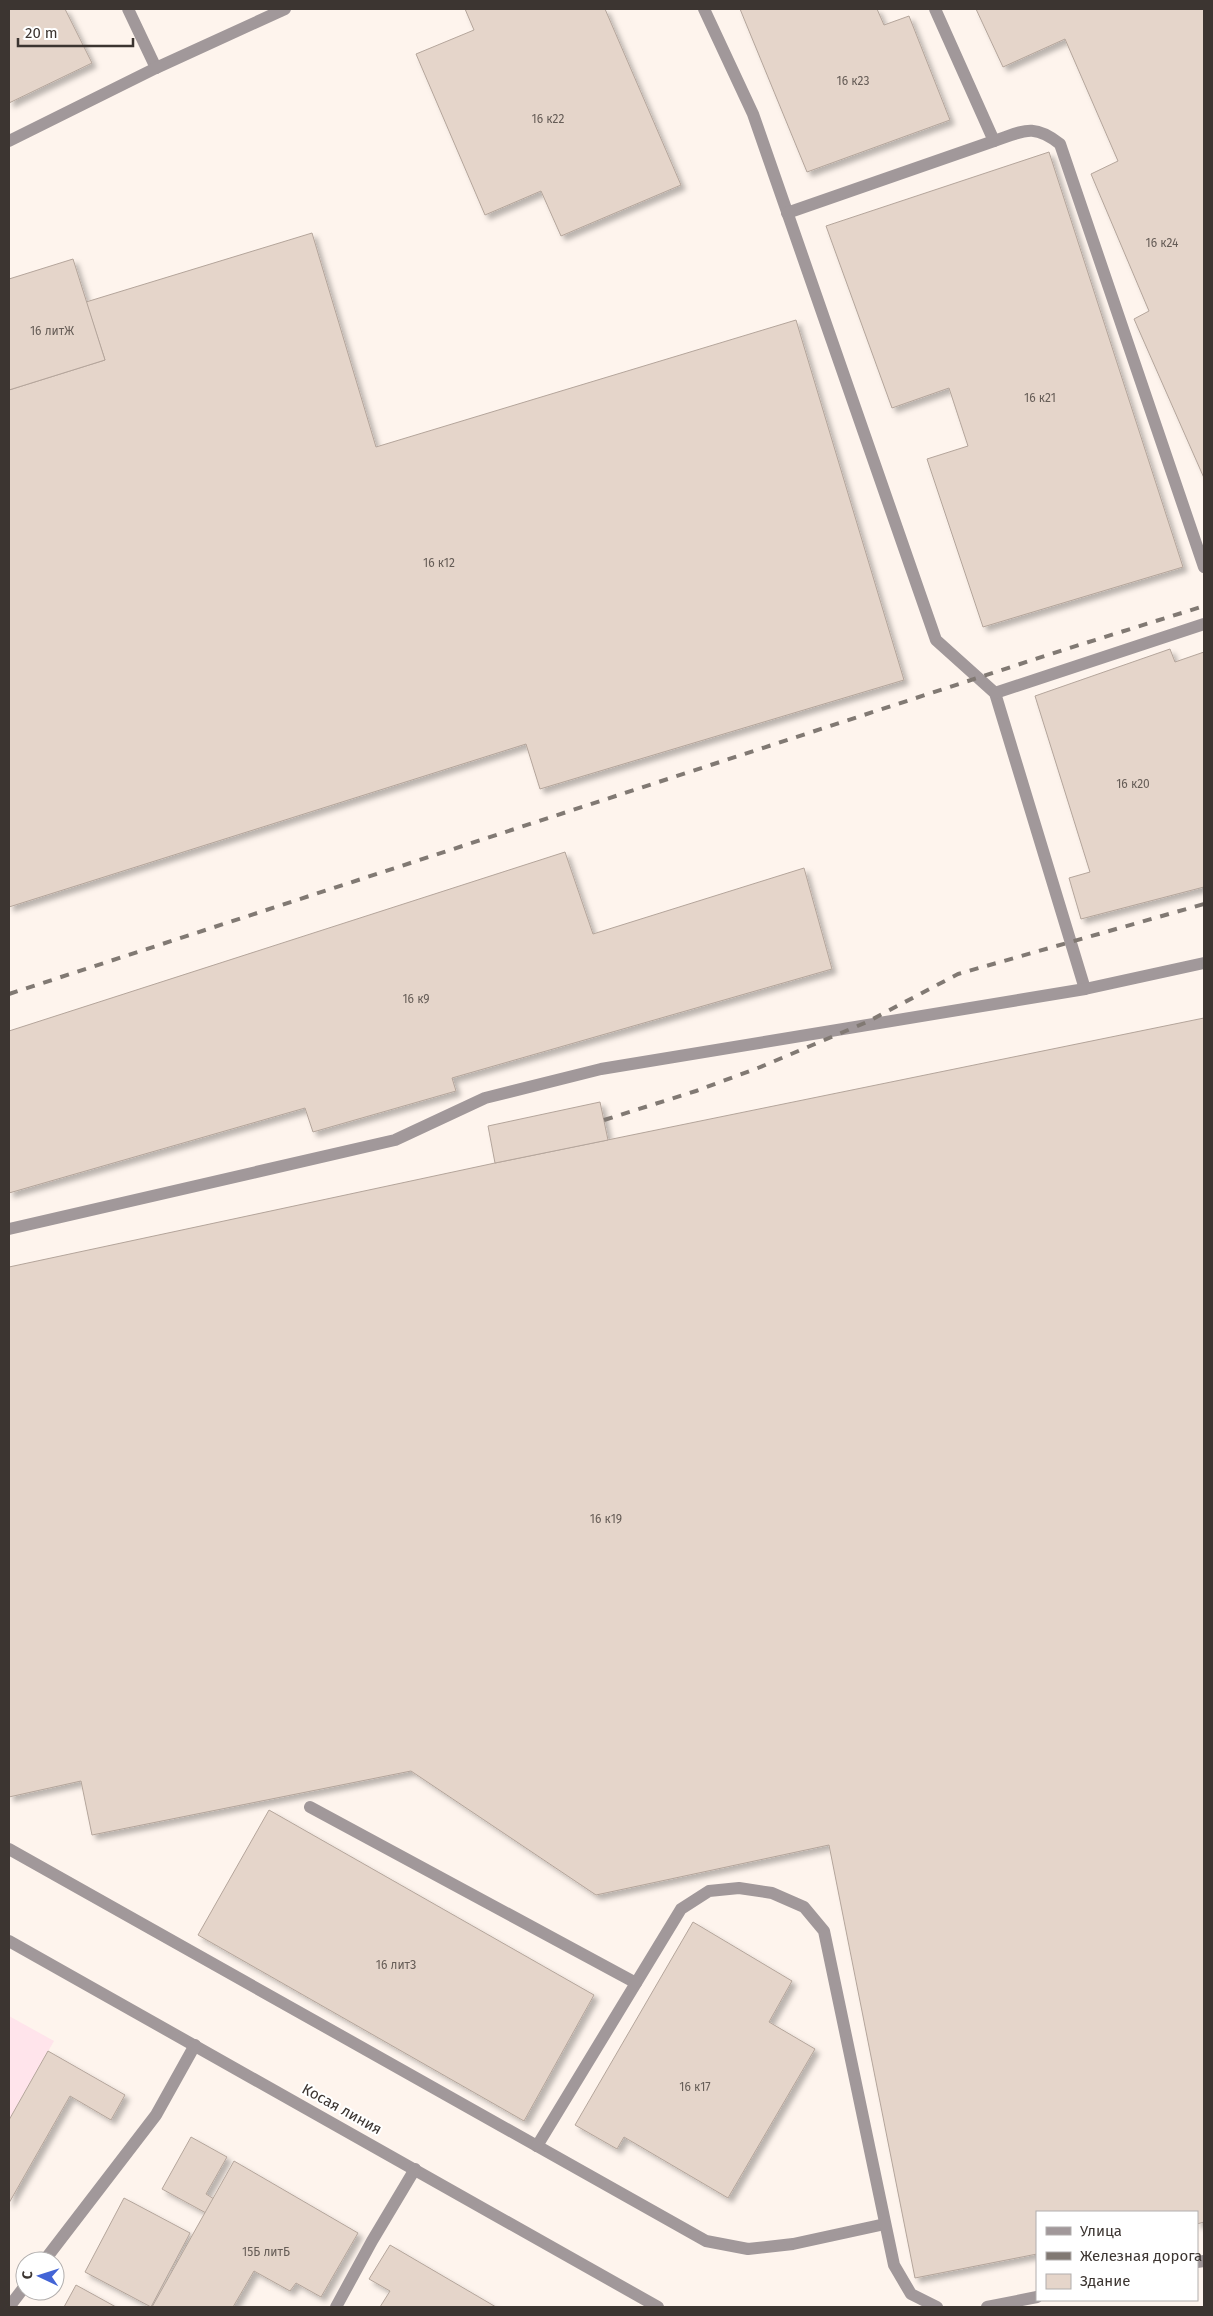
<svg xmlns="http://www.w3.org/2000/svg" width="1213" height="2316" viewBox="0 0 1213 2316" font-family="'Fira Sans',sans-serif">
  <defs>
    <filter id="shadow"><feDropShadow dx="4.5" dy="4.5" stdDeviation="2.5" flood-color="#0004"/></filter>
  </defs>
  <rect width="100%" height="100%" fill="#fef4ed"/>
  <polygon fill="#ffe4eb" points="9,2016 54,2041 9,2120"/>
  <g fill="#e5d5ca" stroke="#b4a59b" filter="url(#shadow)">
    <polygon points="9,9 65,9 92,63 9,103"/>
    <polygon points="465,9 605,9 681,185 561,236 541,191 485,215 416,54 474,30"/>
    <polygon points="740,9 877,9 884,25 909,16 950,120 807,172"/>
    <polygon points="976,9 1204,9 1204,478 1134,319 1149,311 1091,174 1118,161 1065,39 1003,67"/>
    <polygon points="1049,152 1183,567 983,627 927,459 968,446 949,388 892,408 826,226"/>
    <polygon points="312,233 376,447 796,320 904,680 540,789 526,744 9,907 9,390 105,360 86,302"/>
    <polygon points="73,259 105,360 9,390 9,279"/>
    <polygon points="1170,649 1175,662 1204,652 1204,887 1081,919 1069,878 1090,872 1035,696"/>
    <polygon points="565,852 593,934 804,868 832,969 452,1078 456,1091 313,1132 305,1108 9,1193 9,1031"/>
    <polygon points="1204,1018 1204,2222 1197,2224 1197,2212 1037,2212 1037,2254 915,2278 829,1845 596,1895 411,1771 92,1835 81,1781 9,1797 9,1267 495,1163"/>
    <polygon points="600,1102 608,1140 495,1163 488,1126"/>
    <polygon points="269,1810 594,1995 524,2121 198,1935"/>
    <polygon points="693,1922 792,1981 769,2022 815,2049 728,2198 624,2137 617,2149 575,2125"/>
    <polygon points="48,2051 125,2095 111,2120 70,2096 9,2203 9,2120"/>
    <polygon points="191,2137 227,2157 206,2194 214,2199 206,2213 162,2189"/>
    <polygon points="234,2161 358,2233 321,2297 296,2283 290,2291 254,2271 233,2307 152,2307"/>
    <polygon points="124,2198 190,2233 151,2307 85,2272"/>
    <polygon points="390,2245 496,2307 380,2307 390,2291 369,2279"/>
    <polygon points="76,2285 116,2307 64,2307"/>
  </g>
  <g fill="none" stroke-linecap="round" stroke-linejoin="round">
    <g stroke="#a1989a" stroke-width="12">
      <polyline points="128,9 156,68"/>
      <polyline points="704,9 753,114 936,640 995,693 1085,989"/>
      <polyline points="9,141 156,68 285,9"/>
      <path d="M994 141C1024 131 1033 123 1060 144L1204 567"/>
      <polyline points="787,213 994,141 935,9"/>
      <polyline points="995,693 1204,624"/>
      <polyline points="9,1229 395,1140 485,1098 601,1069 1085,989 1204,963"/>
      <polyline points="310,1807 636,1983"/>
      <polyline points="9,1849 706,2241 748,2249 793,2244 885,2224"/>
      <polyline points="9,1941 658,2307"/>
      <polyline points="537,2146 681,1909 709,1891 739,1888 772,1893 804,1907 824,1931 894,2265 911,2294 937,2307"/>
      <polyline points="44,2261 156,2115 195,2045"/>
      <polyline points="1197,2262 1204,2261"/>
      <polyline points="9,2307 25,2286"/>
      <polyline points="336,2307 372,2241 415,2169"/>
      <polyline points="987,2307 1037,2297"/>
    </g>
    <g stroke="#817973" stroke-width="4" stroke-dasharray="9 9" stroke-linecap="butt">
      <polyline points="9,994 1063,650 1204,606"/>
      <polyline points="604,1120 696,1091 758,1068 867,1022 958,974 1204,904"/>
    </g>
  </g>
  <g text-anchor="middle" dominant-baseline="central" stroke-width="4" stroke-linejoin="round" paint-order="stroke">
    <g font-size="12" fill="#665d57">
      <text x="853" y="81">16 к23</text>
      <text x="548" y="119">16 к22</text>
      <text x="1162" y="243">16 к24</text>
      <text x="52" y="331">16 литЖ</text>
      <text x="1040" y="398">16 к21</text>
      <text x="439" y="563">16 к12</text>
      <text x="1133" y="784">16 к20</text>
      <text x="416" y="999">16 к9</text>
      <text x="606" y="1519">16 к19</text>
      <text x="396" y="1965">16 литЗ</text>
      <text x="695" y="2087">16 к17</text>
      <text x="266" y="2252">15Б литБ</text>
    </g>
    <g font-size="15" fill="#3c3531" stroke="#fff">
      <text transform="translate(342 2109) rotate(29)">Косая линия</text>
    </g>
  </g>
  <rect width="1213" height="2316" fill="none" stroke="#3c3531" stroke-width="20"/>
  <rect x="1036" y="2211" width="162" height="90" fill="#ffffff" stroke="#b1aead"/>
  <rect x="1046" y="2227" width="25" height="8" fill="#a1989a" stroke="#b1aead"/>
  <text x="1080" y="2236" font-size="15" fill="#3c3531">Улица</text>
  <rect x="1046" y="2252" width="25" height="8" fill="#817973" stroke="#b1aead"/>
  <text x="1080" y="2261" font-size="15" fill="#3c3531">Железная дорога</text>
  <rect x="1046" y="2274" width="25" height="15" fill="#e5d5ca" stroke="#b1aead"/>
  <text x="1080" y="2286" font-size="15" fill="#3c3531">Здание</text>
  <g transform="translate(40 2276) rotate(274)"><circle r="24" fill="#ffffff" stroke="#b1aead"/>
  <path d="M0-4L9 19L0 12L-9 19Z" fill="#4364d6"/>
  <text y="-8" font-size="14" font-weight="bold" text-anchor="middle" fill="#3c3531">С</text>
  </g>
  <path d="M18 38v8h115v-8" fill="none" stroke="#3c3531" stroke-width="2.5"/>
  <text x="25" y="38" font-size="15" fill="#3c3531" stroke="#ffffff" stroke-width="4" paint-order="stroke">20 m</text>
</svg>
